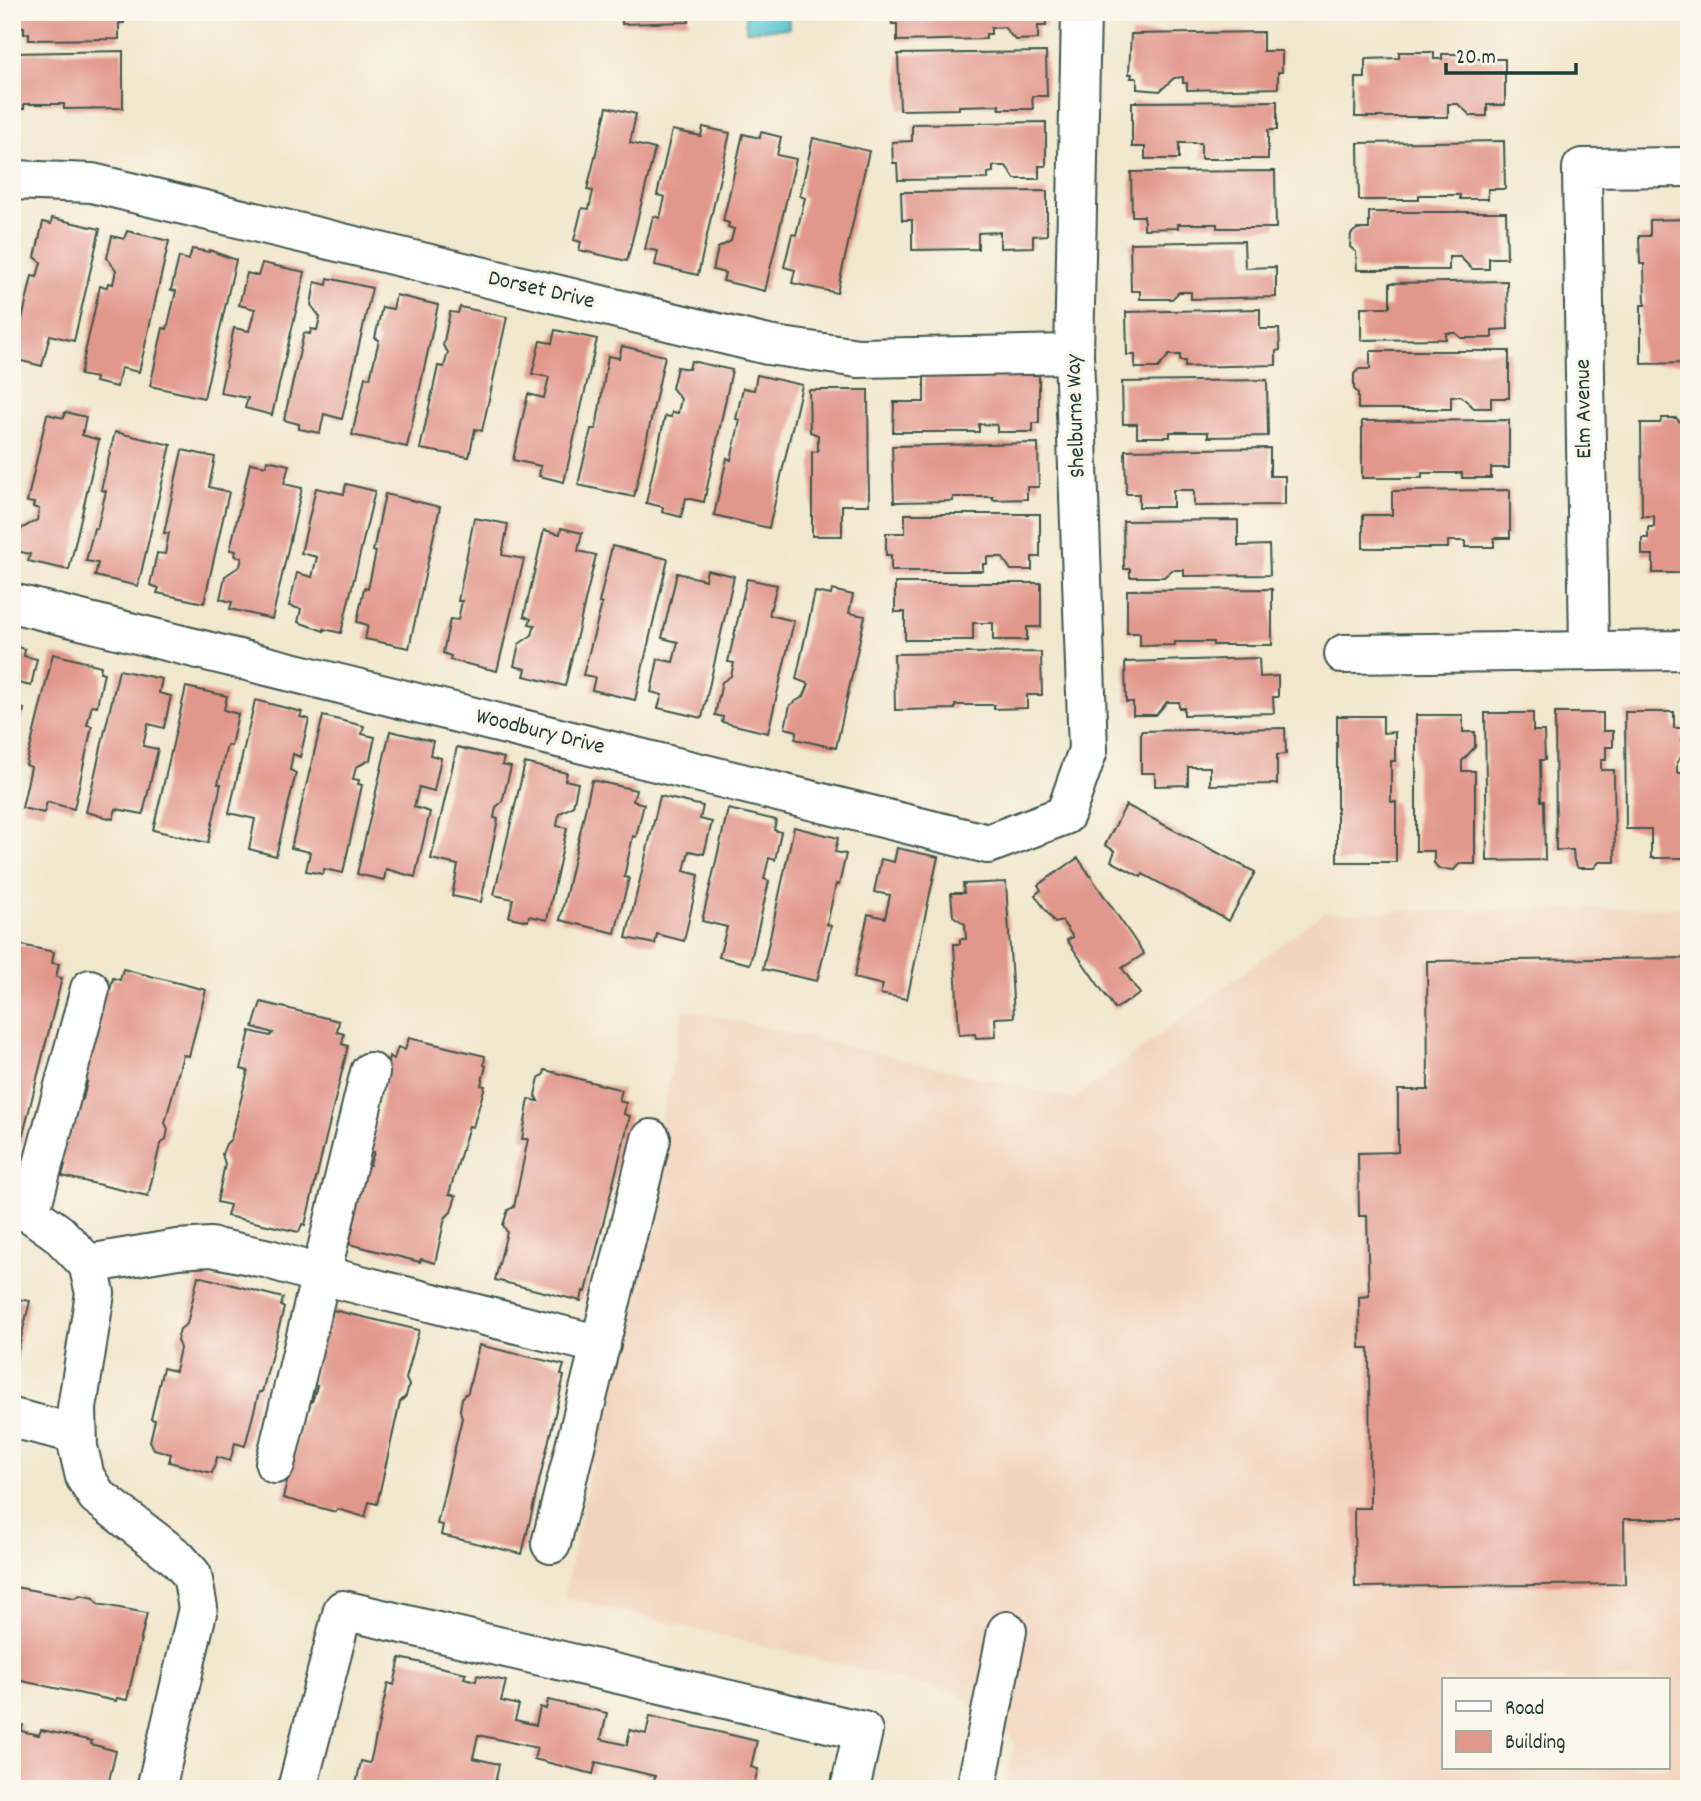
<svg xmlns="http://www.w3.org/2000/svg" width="1701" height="1801" viewBox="0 0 1701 1801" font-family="Dekko,sans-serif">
  <rect width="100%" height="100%" fill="#fbf7ec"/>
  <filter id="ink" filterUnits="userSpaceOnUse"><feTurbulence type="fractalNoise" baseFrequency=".0143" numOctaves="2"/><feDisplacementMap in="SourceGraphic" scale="14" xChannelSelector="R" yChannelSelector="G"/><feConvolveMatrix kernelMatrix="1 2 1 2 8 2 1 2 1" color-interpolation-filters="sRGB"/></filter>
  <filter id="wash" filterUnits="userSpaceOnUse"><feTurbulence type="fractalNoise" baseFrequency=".00686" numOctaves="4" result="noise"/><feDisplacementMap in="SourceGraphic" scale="28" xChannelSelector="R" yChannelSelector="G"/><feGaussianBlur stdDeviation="1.57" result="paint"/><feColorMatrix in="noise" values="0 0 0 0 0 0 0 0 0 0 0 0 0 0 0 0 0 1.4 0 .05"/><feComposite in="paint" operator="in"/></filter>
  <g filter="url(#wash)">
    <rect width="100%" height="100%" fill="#f1e7cd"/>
    <path fill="#f2d4be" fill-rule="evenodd" d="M1689 907V1789H1004L1015 1740 956 1693 564 1597 684 1009 1074 1099 1323 913ZM1444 1680H1668V1768H1444Z"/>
    <polygon fill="#59c5d2" stroke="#3c8183" stroke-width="2" points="745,12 788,12 789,28 746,31"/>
    <g id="blocks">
      <g fill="#e2978c">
        <polygon points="12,12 124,12 124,23 119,23 119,39 29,40 29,33 24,34 24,27 16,27 12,30"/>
        <polygon points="622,12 688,12 689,22 622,24"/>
        <polygon points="891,12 1045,12 1046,26 1038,26 1038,39 1015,40 1004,27 991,28 991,34 986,34 986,39 897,41 897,24 892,24"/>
        <polygon points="1263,32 1263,51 1282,51 1282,72 1278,72 1278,88 1187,90 1187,83 1183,83 1183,77 1174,78 1160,91 1137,89 1137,78 1131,78 1132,74 1129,74 1131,34"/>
        <polygon points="123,51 123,108 64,109 64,104 24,104 24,109 12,109 12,53"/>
        <polygon points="1046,52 1047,96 1032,96 1033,109 999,109 999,105 959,106 959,109 900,110 898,54"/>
        <polygon points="1399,52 1434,52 1434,59 1442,59 1442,54 1465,54 1465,59 1505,59 1505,105 1487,105 1487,116 1471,116 1458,104 1448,104 1448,117 1355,117 1356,78 1365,78 1365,59 1399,58"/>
        <polygon points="1277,101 1277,130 1268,130 1268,159 1201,159 1201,143 1179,143 1179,159 1145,159 1145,147 1132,147 1132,102"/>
        <polygon points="607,107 636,114 630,143 655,149 627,261 579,250 581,242 574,240 582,208 589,209 593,191 587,190"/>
        <polygon points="1046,122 1046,166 1039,166 1039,179 1015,179 1006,166 993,166 993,172 988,173 988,179 898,180 897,163 893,163 892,142 912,141 912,124"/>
        <polygon points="703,127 730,133 698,275 655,265 658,251 645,249 653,216 660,218 665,197 657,195 672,130 701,136"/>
        <polygon points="761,132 781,137 777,155 796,159 765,291 723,281 725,273 713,270 718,248 731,241 734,229 728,227 729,223 723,221 743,134 760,138"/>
        <polygon points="813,138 869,151 837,293 792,283 795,270 784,267 792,234 796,235 805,198 800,196"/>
        <polygon points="1504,141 1505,189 1488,189 1488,199 1460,199 1460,195 1419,195 1419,200 1359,200 1358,143"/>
        <polygon points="1275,171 1276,228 1217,228 1217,224 1178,224 1178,228 1144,229 1144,216 1132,216 1131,172"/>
        <polygon points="1047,191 1047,235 1033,236 1033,247 1000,248 1000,232 978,233 978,249 912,250 912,220 902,220 901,192"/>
        <polygon points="1369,212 1506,212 1507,258 1489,258 1489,269 1472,269 1460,257 1449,257 1449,270 1357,270 1356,252 1350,247 1351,234 1357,229 1369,229"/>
        <polygon points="52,218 100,229 74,341 50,335 42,366 13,359 32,276 37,277 41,262 35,257 43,222 51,224"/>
        <polygon points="1689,219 1689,363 1641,364 1641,305 1645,305 1644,264 1640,264 1639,236 1650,236 1650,220"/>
        <polygon points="127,231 169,241 139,372 121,368 117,387 95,382 96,378 80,375 100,286 107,287 108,283 113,284 116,270 107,258 112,236 124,239"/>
        <polygon points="1244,241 1245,268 1276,267 1276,297 1191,299 1191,292 1179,292 1172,299 1140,299 1140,291 1131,291 1130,243"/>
        <polygon points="192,249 209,252 209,250 236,260 204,398 150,386 163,328 167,329 176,291 171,290 179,257 189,260"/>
        <polygon points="262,263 305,272 272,415 245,408 248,398 220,393 234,328 249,331 255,309 239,305 247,273 258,276"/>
        <polygon points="328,278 372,288 342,419 324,414 320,433 299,429 299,424 284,420 304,333 310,334 311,329 317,330 320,317 311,305 315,282 327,285"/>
        <polygon points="1507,281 1508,329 1492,330 1492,338 1461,338 1456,333 1446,333 1446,339 1361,340 1361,307 1390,307 1390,283"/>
        <polygon points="396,295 438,305 407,447 352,435 365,377 370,378 379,340 375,338 382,307 393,309"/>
        <polygon points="460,307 507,317 482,431 475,429 469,457 420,449 438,366 444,367 448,352 443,346 450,312 458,313"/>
        <polygon points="1260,309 1260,329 1279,329 1280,350 1276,351 1276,365 1185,367 1185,361 1180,361 1180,355 1169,355 1158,368 1135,368 1135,355 1127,355 1126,312"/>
        <polygon points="555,330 597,339 564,482 539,476 541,466 513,460 528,394 544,398 549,377 532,374 540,341 552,343"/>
        <polygon points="622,346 665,356 634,497 578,485 591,429 596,429 608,356 619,358"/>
        <polygon points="1370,351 1509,351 1509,398 1491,398 1491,408 1474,408 1461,396 1451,396 1451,409 1358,409 1358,393 1354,389 1354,374 1359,369 1370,369"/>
        <polygon points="691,361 732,370 704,502 686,498 681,517 662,512 663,507 646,503 665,416 671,417 672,412 678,413 681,399 672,388 677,367 689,369"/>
        <polygon points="757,375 802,385 769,528 714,515 727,458 731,460 740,420 736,419 743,388 754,390"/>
        <polygon points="924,375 1039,375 1039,423 1033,423 1033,432 997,432 997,425 979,424 979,432 893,432 894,402 924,402"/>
        <polygon points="1267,380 1268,436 1208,437 1208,432 1170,432 1170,437 1137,437 1137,424 1123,424 1122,382"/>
        <polygon points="809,390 868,390 869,505 842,505 842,536 812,536 812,452 818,451 818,435 810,432"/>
        <polygon points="65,412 86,417 82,435 99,440 69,570 28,561 30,554 16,551 21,529 37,520 39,509 33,507 34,503 27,502 47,414 64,418"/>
        <polygon points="1662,418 1676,418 1682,424 1682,436 1689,436 1689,573 1653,573 1653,555 1642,555 1642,538 1648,538 1648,527 1654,527 1654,516 1642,516 1641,423 1660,423"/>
        <polygon points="1509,420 1509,468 1491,468 1491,478 1462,478 1462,473 1422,473 1422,478 1362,478 1362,421"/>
        <polygon points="115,432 171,445 138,586 95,576 98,563 86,561 94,528 97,529 106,491 101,490"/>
        <polygon points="1038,443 1039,487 1027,487 1027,499 993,500 993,497 953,497 953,501 894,502 892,446"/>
        <polygon points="1270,448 1270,476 1285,476 1285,505 1194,506 1194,490 1173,490 1173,507 1139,507 1139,494 1126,494 1125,450"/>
        <polygon points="182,450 215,457 209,487 229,492 204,603 157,593 159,588 150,585 157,553 165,554 169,533 164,533"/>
        <polygon points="267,460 289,465 284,484 302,488 272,619 230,609 232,602 220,599 225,576 240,566 242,558 235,556 236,551 230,550 250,463 266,466"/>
        <polygon points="346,484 375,491 341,633 324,629 324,631 298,622 301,609 289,606 297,573 312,577 317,557 301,553 316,488 344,494"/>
        <polygon points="1510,490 1510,538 1494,538 1494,547 1465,547 1465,541 1448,541 1448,548 1363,548 1363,515 1392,515 1392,491"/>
        <polygon points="385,494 440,507 409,648 365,639 368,625 357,622 364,588 368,589 376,552 373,551"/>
        <polygon points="905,514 1040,514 1040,557 1032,557 1032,570 1011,570 1002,557 987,557 987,564 983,564 983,571 891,571 891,555 886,555 886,533 905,533"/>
        <polygon points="474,518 508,524 502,555 524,559 497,671 450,660 451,656 443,653 450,619 458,620 462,601 458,601"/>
        <polygon points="1238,520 1238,546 1269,545 1270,575 1184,576 1184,570 1172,570 1164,577 1130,577 1130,569 1124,569 1123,521"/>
        <polygon points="561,528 582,533 578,551 596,555 565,686 524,676 526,669 514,666 519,644 532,635 535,625 529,624 531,619 524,616 544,530 560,534"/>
        <polygon points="612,546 668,559 635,700 592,690 595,677 583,675 602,604 599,603"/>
        <polygon points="707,570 734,576 702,718 658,708 662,695 651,692 658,659 673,662 678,642 662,638 677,573 705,580"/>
        <polygon points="747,579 777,585 769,615 794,621 768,733 722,722 723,717 715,715 722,682 731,676 734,663 728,662"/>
        <polygon points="895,583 1041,583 1041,627 1027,627 1027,640 993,640 993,623 973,623 973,640 905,640 905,612 895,612"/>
        <polygon points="1272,589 1272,645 1213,645 1213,642 1175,642 1175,645 1140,646 1140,633 1127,633 1127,590"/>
        <polygon points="832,590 853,595 849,613 865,616 836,748 795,739 797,731 785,728 790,705 804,696 809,684 796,679 815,592 831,595"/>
        <polygon points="12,646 25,649 24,656 37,659 31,686 18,683 14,701 19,702 18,708 24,709 13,758"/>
        <polygon points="1041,652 1042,695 1027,695 1027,708 994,709 994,705 955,705 955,709 895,710 894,654"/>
        <polygon points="53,654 101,666 100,672 104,673 97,706 92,705 87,725 92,726 74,809 47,802 44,813 22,808 31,767 26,765"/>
        <polygon points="1259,658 1260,677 1278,676 1278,697 1273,697 1274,713 1184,715 1184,708 1179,708 1179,702 1167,702 1156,715 1133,715 1133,702 1126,702 1125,662"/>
        <polygon points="119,670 162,679 159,693 171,696 164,728 148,724 143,746 158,749 143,814 116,809 113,819 86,812"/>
        <polygon points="186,687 227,696 224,710 238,714 231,746 227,745 218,784 221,784 208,843 153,830"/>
        <polygon points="255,700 302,712 300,717 309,719 300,757 293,754 290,770 296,773 276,856 249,849 255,819 229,813"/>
        <polygon points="1625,712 1674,712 1674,728 1682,728 1682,756 1677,762 1677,773 1683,773 1684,858 1651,858 1651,829 1626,829"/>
        <polygon points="1485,713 1533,713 1533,731 1544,731 1545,760 1540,760 1541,801 1544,801 1545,860 1487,861"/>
        <polygon points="1555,713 1603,713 1603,731 1613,731 1613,747 1606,747 1606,760 1601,760 1601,770 1614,770 1615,862 1599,862 1594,868 1578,868 1574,861 1573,850 1556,850"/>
        <polygon points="1416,715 1463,715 1463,732 1475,732 1475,747 1462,761 1462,771 1475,771 1475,864 1459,864 1454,870 1439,869 1434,863 1434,851 1416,851"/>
        <polygon points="323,716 364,726 362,734 375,737 370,760 356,767 353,779 359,780 358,784 362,785 343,873 324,869 323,874 306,871 310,852 291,848"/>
        <polygon points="1337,716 1383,716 1383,733 1395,732 1395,761 1391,761 1391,802 1396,802 1396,862 1337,862"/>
        <polygon points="1285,728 1286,754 1277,755 1277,784 1210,785 1210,767 1188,767 1188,785 1155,786 1155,773 1141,773 1141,731"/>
        <polygon points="390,731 433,741 430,755 441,758 434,791 419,787 414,807 430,812 415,877 386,869 384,880 357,874"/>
        <polygon points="457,747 504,758 502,765 511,767 502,802 496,807 494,818 498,819 481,902 452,896 458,865 431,859"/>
        <polygon points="525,763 567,773 565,780 578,783 573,806 559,814 557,826 567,828 547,920 529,916 528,921 509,917 513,899 494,895"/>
        <polygon points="592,780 636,790 633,801 644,804 636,837 633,836 624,877 629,878 615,933 560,920"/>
        <polygon points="660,796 703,806 700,819 712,822 704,854 689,851 684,871 699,875 684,941 657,934 655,944 626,938"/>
        <polygon points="1126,805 1255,872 1229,921 1143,874 1141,877 1111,861 1115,851 1105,845"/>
        <polygon points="728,809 776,820 774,830 781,832 775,860 769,858 764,879 769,881 750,964 719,957 727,927 702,921"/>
        <polygon points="794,827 838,838 835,852 846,854 839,885 836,884 827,924 831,926 817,981 763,969"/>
        <polygon points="897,848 938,857 907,999 880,994 883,985 854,978 868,914 885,918 890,895 874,892 881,859 894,862"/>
        <polygon points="1078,858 1144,954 1122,968 1140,994 1115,1009 1067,940 1073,937 1062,921 1055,923 1035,895 1041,890 1038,885"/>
        <polygon points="1006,882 1014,1017 995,1018 996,1037 976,1038 975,1034 959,1035 954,944 960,944 960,939 966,939 965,924 953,916 951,893 964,893 963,884"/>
        <polygon points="12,943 54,952 52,963 59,964 56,977 62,978 18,1155 12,1159"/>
        <polygon points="1689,958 1688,1519 1624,1519 1625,1584 1355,1587 1354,1508 1370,1508 1369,1348 1360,1348 1359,1297 1369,1296 1367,1216 1359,1216 1358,1153 1398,1152 1398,1090 1428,1090 1427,961"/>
        <polygon points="123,969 206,990 189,1056 183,1055 165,1123 168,1129 166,1139 160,1145 148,1196 62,1176 65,1165 60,1165 77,1098 83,1099 87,1082 83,1082 104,988 110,990 113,978 120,980"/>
        <polygon points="261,1002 339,1021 337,1032 344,1034 342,1044 348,1046 305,1225 302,1224 299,1232 227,1216 230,1205 217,1202 225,1164 222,1154 226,1144 231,1139 248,1071 241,1069 250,1031 270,1036 273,1033 253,1027"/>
        <polygon points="409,1038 485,1056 484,1065 486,1066 481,1085 485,1086 473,1127 469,1126 449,1194 456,1196 451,1212 445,1218 435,1263 421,1259 420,1262 349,1244 355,1219 350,1218 365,1164 370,1165 374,1152 370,1151 381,1107 389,1056 394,1059 398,1047 405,1050"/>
        <polygon points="545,1070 622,1090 619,1101 626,1103 624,1114 630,1116 586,1292 583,1291 581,1301 495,1280 507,1232 503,1225 508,1210 514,1207 528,1139 522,1139 529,1099 538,1101 535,1095 539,1078 544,1074"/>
        <polygon points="198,1276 283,1298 281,1306 284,1308 262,1392 259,1392 245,1446 235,1443 230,1461 217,1457 212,1473 169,1462 171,1454 154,1449 150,1441 155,1420 151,1419 163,1368 175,1371 180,1348 177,1340 180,1329 187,1324"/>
        <polygon points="12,1298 30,1301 13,1371 12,1371"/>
        <polygon points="333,1310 419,1330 406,1379 409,1385 406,1396 400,1402 377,1504 369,1502 365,1517 337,1509 336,1512 283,1498 305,1408 309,1402 312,1402 317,1386 312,1385 323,1334 327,1335"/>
        <polygon points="479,1345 564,1365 561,1375 564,1376 522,1554 441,1535 443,1525 437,1524 462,1418 460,1410 462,1398 468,1392"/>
        <polygon points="15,1587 75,1598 80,1595 94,1598 98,1604 147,1613 127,1700 117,1698 116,1701 12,1679 12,1591"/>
        <polygon points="400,1658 466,1673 464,1678 476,1681 477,1675 506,1681 501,1701 519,1705 515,1720 536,1725 540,1707 546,1709 548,1700 607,1713 601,1739 627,1745 630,1730 646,1734 650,1716 757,1741 751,1767 758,1769 753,1789 652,1789 655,1776 596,1762 593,1774 534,1759 537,1748 478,1735 473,1758 499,1764 494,1789 355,1789 361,1761 370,1763 388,1683 394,1685"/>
        <polygon points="12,1722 23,1725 21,1731 39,1735 41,1730 66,1735 92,1741 91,1744 116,1751 107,1789 12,1789"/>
      </g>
    </g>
  </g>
  <g filter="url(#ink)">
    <use href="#blocks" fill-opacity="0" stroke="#3e564b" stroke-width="2"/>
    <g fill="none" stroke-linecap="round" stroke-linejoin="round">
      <defs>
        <g id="minor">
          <polyline points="12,180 92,183 768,345 858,358 1074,354"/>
          <polyline points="12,603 988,844 1065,815 1088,750 1074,354 1081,12"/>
          <polyline points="1589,650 1582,168 1689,167"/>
          <polyline points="1344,654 1689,650"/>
          <polyline points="12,1209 30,1213 58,1233 88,1264 95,1293 77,1408 78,1447 85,1477 97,1496 177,1558 192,1575 198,1608 156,1789"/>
          <polyline points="30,1213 90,989"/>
          <polyline points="88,1264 177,1249 211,1247 269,1259 321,1275 601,1345"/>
          <polyline points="12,1418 77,1434"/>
          <polyline points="275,1464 370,1072"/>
          <polyline points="551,1544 651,1139"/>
          <polyline points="297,1789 343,1610 863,1731 850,1789"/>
          <polyline points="976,1789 1007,1631"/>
        </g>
      </defs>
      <use href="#minor" stroke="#3e564b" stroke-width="42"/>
      <use href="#minor" stroke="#fff" stroke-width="38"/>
    </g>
  </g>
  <g text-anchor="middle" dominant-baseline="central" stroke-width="7" stroke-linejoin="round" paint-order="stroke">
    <g font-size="23" fill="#1f3d34" stroke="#fbf7ec">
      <text transform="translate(541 291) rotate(13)">Dorset Drive</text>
      <text transform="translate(1585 409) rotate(-91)">Elm Avenue</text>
      <text transform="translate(1077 416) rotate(-92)">Shelburne Way</text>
      <text transform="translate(540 733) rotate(14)">Woodbury Drive</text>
    </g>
  </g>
  <rect width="1701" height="1801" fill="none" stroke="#fbf7ec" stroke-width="42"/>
  <rect x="1442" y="1678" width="228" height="91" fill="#fbf7ec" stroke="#a3ada2" stroke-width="2"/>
  <rect x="1456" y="1701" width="35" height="10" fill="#ffffff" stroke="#a3ada2" stroke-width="2"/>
  <text x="1505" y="1714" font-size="21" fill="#1f3d34">Road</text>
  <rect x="1456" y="1731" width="35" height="21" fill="#e2978c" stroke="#a3ada2" stroke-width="2"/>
  <text x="1505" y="1748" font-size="21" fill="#1f3d34">Building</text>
  <path d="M1446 63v10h130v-10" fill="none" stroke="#1f3d34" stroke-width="3.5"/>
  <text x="1456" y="63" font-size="21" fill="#1f3d34" stroke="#fbf7ec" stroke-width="5" paint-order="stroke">20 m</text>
</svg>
